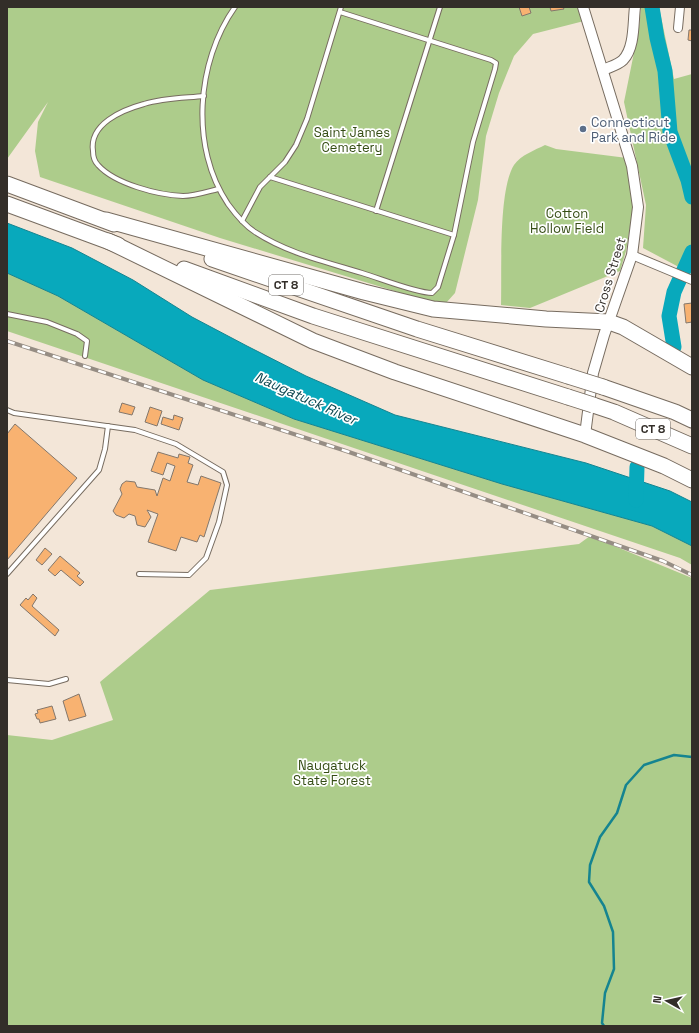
<svg xmlns="http://www.w3.org/2000/svg" width="699" height="1033" viewBox="0 0 699 1033" font-family="'Space Grotesk',sans-serif">
  <rect width="100%" height="100%" fill="#f3e6d8"/>
  <g fill="#adcc8b">
    <polygon points="7,7 579,7 584,21 533,34 514,56 499,93 486,136 478,200 455,293 446,303 421,299 220,238 40,177 35,151 38,122 48,102 7,159"/>
    <polygon points="641,7 659,7 674,79 692,74 692,274 643,248 646,205 624,102 639,28"/>
    <path d="M545 145 556 149 627 158 634 203 626 251 620 271 530 308 501 305C502 273 498 190 514 165 521 155 535 150 545 145Z"/>
    <polygon points="7,273 58,296 203,380 294,419 502,484 652,526 692,546 692,565 680,558 7,331"/>
    <polygon points="590,536 692,578 692,1026 7,1026 7,735 52,740 113,720 100,682 210,590 579,544"/>
  </g>
  <polygon fill="#08a9bc" stroke="#158490" points="7,223 72,248 133,280 192,317 247,346 306,376 395,415 586,463 670,491 692,502 692,546 652,526 502,484 294,419 203,380 58,296 7,273"/>
  <g fill="none" stroke-linecap="round" stroke-linejoin="round">
    <polyline stroke="#158490" stroke-width="2.5" points="604,1026 602,1023 605,993 614,969 613,932 604,906 589,882 590,865 600,837 617,813 626,785 644,765 674,755 692,757"/>
    <g stroke="#08a9bc" stroke-width="15">
      <polyline points="652,7 657,38 665,71 670,132 688,180 692,197"/>
      <polyline points="674,347 669,316 674,292 692,252"/>
      <polyline points="636,500 637,467"/>
    </g>
  </g>
  <g fill="#f8b271" stroke="#83776c">
    <polygon points="519,7 529,7 531,13 522,16"/>
    <polygon points="550,7 563,7 564,9 551,11"/>
    <polygon points="689,30 692,30 692,41 688,40"/>
    <polygon points="692,303 692,322 686,323 684,304"/>
    <polygon points="122,403 135,407 132,415 119,412"/>
    <polygon points="150,407 162,411 157,426 145,422"/>
    <polygon points="174,415 183,418 179,430 161,424 163,417 173,420"/>
    <polygon points="15,424 77,478 7,560 7,434"/>
    <polygon points="158,452 178,458 179,454 190,457 188,463 193,465 187,482 198,485 201,476 221,483 204,537 200,535 197,542 181,537 176,551 148,542 158,514 147,510 151,517 145,527 137,525 135,516 129,514 124,518 116,515 113,511 122,494 120,489 122,484 126,481 135,482 137,487 155,490 157,496 163,478 170,481 175,466 167,463 163,475 151,471"/>
    <polygon points="45,548 52,554 42,565 36,560"/>
    <polygon points="60,556 80,573 77,576 84,582 80,586 61,570 55,576 48,570"/>
    <polygon points="33,594 37,598 32,606 59,630 55,636 20,605 26,598 28,600"/>
    <polygon points="79,694 86,716 69,721 63,701"/>
    <polygon points="52,706 56,719 40,723 39,719 37,719 35,714 38,713 37,710"/>
  </g>
  <g fill="none" stroke-linecap="round" stroke-linejoin="round">
    <defs>
      <g id="service">
        <path d="M235 7C196 62 190 148 228 204 236 215 244 225 255 232 287 253 326 262 362 273 379 278 416 293 432 293L438 287 454 235 473 142 495 69 496 63 491 60 340 12"/>
        <path d="M204 96C184 98 163 98 144 104 122 110 89 124 93 151 93 156 95 162 98 165 115 184 158 195 183 196 195 196 206 192 218 189"/>
        <polyline points="270,177 454,235"/>
        <polyline points="376,211 440,7"/>
        <polyline points="242,221 260,187 285,162 296,145 307,119 341,7"/>
        <polyline points="7,314 47,322 77,334 87,341 85,356"/>
        <polyline points="7,410 14,413 135,430 176,444 223,472 227,485 219,522 206,558 189,575 139,574"/>
        <polyline points="7,574 99,470 105,449 108,426"/>
        <polyline points="7,680 49,684 66,679"/>
      </g>
      <g id="minor">
        <polyline points="678,28 680,7"/>
        <polyline points="632,255 692,280"/>
      </g>
      <g id="tertiary">
        <polyline points="583,7 632,166 638,207 632,255 604,335 593,373 585,435"/>
        <path d="M603 70C609 67 618 65 623 60 635 48 633 22 635 7"/>
      </g>
      <g id="motorway">
        <polyline points="7,184 114,224"/>
        <polyline points="7,204 118,245"/>
        <polyline points="106,220 364,292 433,309 546,319 609,322 623,327 692,367"/>
        <polyline points="108,241 313,341 395,372 585,435 664,466 692,480"/>
        <polyline points="212,259 417,329 568,376"/>
        <polyline points="184,269 313,316 568,397"/>
        <polyline points="603,387 675,412 692,420"/>
        <polyline points="593,405 614,412 692,446"/>
      </g>
    </defs>
    <use href="#service" stroke="#776c60" stroke-width="6"/>
    <use href="#minor" stroke="#776c60" stroke-width="10"/>
    <use href="#tertiary" stroke="#776c60" stroke-width="12"/>
    <use href="#motorway" stroke="#776c60" stroke-width="17"/>
    <use href="#service" stroke="#fff" stroke-width="4"/>
    <use href="#minor" stroke="#fff" stroke-width="8"/>
    <use href="#tertiary" stroke="#fff" stroke-width="10"/>
    <use href="#motorway" stroke="#fff" stroke-width="15"/>
    <defs>
      <polyline id="rail" points="7,341 346,451 663,561 692,575"/>
    </defs>
    <use href="#rail" stroke="#968d84" stroke-width="4"/>
    <use href="#rail" stroke="#fff" stroke-width="2.5" stroke-dasharray="8" stroke-linecap="butt"/>
    <defs>
      <g id="motorway-bridge">
        <polyline points="568,376 603,387"/>
        <polyline points="568,397 593,405"/>
      </g>
    </defs>
    <use href="#motorway-bridge" stroke="#776c60" stroke-width="17" stroke-linecap="butt"/>
    <use href="#motorway-bridge" stroke="#fff" stroke-width="15"/>
  </g>
  <circle fill="#5c6f8a" stroke="#fff" stroke-width="1.5" cx="583" cy="129" r="4"/>
  <g text-anchor="middle" dominant-baseline="central" stroke-width="3.5" stroke-linejoin="round" paint-order="stroke">
    <g fill="#fff" stroke="#706d69" stroke-width="1">
      <rect x="269" y="275" width="34" height="20" rx="3"/>
      <rect x="636" y="419" width="34" height="20" rx="3"/>
    </g>
    <g font-size="12" font-weight="bold" fill="#332e29">
      <text x="286" y="285">CT 8</text>
      <text x="653" y="429">CT 8</text>
    </g>
    <g font-size="13" fill="#4e5e75" stroke="#fff" text-anchor="start">
      <text x="591" y="122">Connecticut<tspan x="591" dy="15">Park and Ride</tspan></text>
    </g>
    <g font-size="13" fill="#354d14" stroke="#fff">
      <text x="352" y="132">Saint James<tspan x="352" dy="15">Cemetery</tspan></text>
      <text x="567" y="213">Cotton<tspan x="567" dy="15">Hollow Field</tspan></text>
      <text x="332" y="765">Naugatuck<tspan x="332" dy="15">State Forest</tspan></text>
    </g>
    <g font-size="13" fill="#332e29" stroke="#fff">
      <text transform="translate(610 275) rotate(-73)">Cross Street</text>
    </g>
    <g font-size="14" font-style="italic" fill="#0d4750" stroke="#fff">
      <text transform="translate(306 398) rotate(24)">Naugatuck River</text>
    </g>
  </g>
  <rect width="699" height="1033" fill="none" stroke="#332e29" stroke-width="16"/>
  <g transform="translate(667 1001) rotate(278)" stroke="#ffffff" stroke-width="3" paint-order="stroke">
  <path d="M0-3L7 15L0 10L-7 15Z" fill="#332e29"/>
  <text y="-6" font-size="11" font-weight="bold" text-anchor="middle" fill="#332e29">N</text>
  </g>
</svg>
